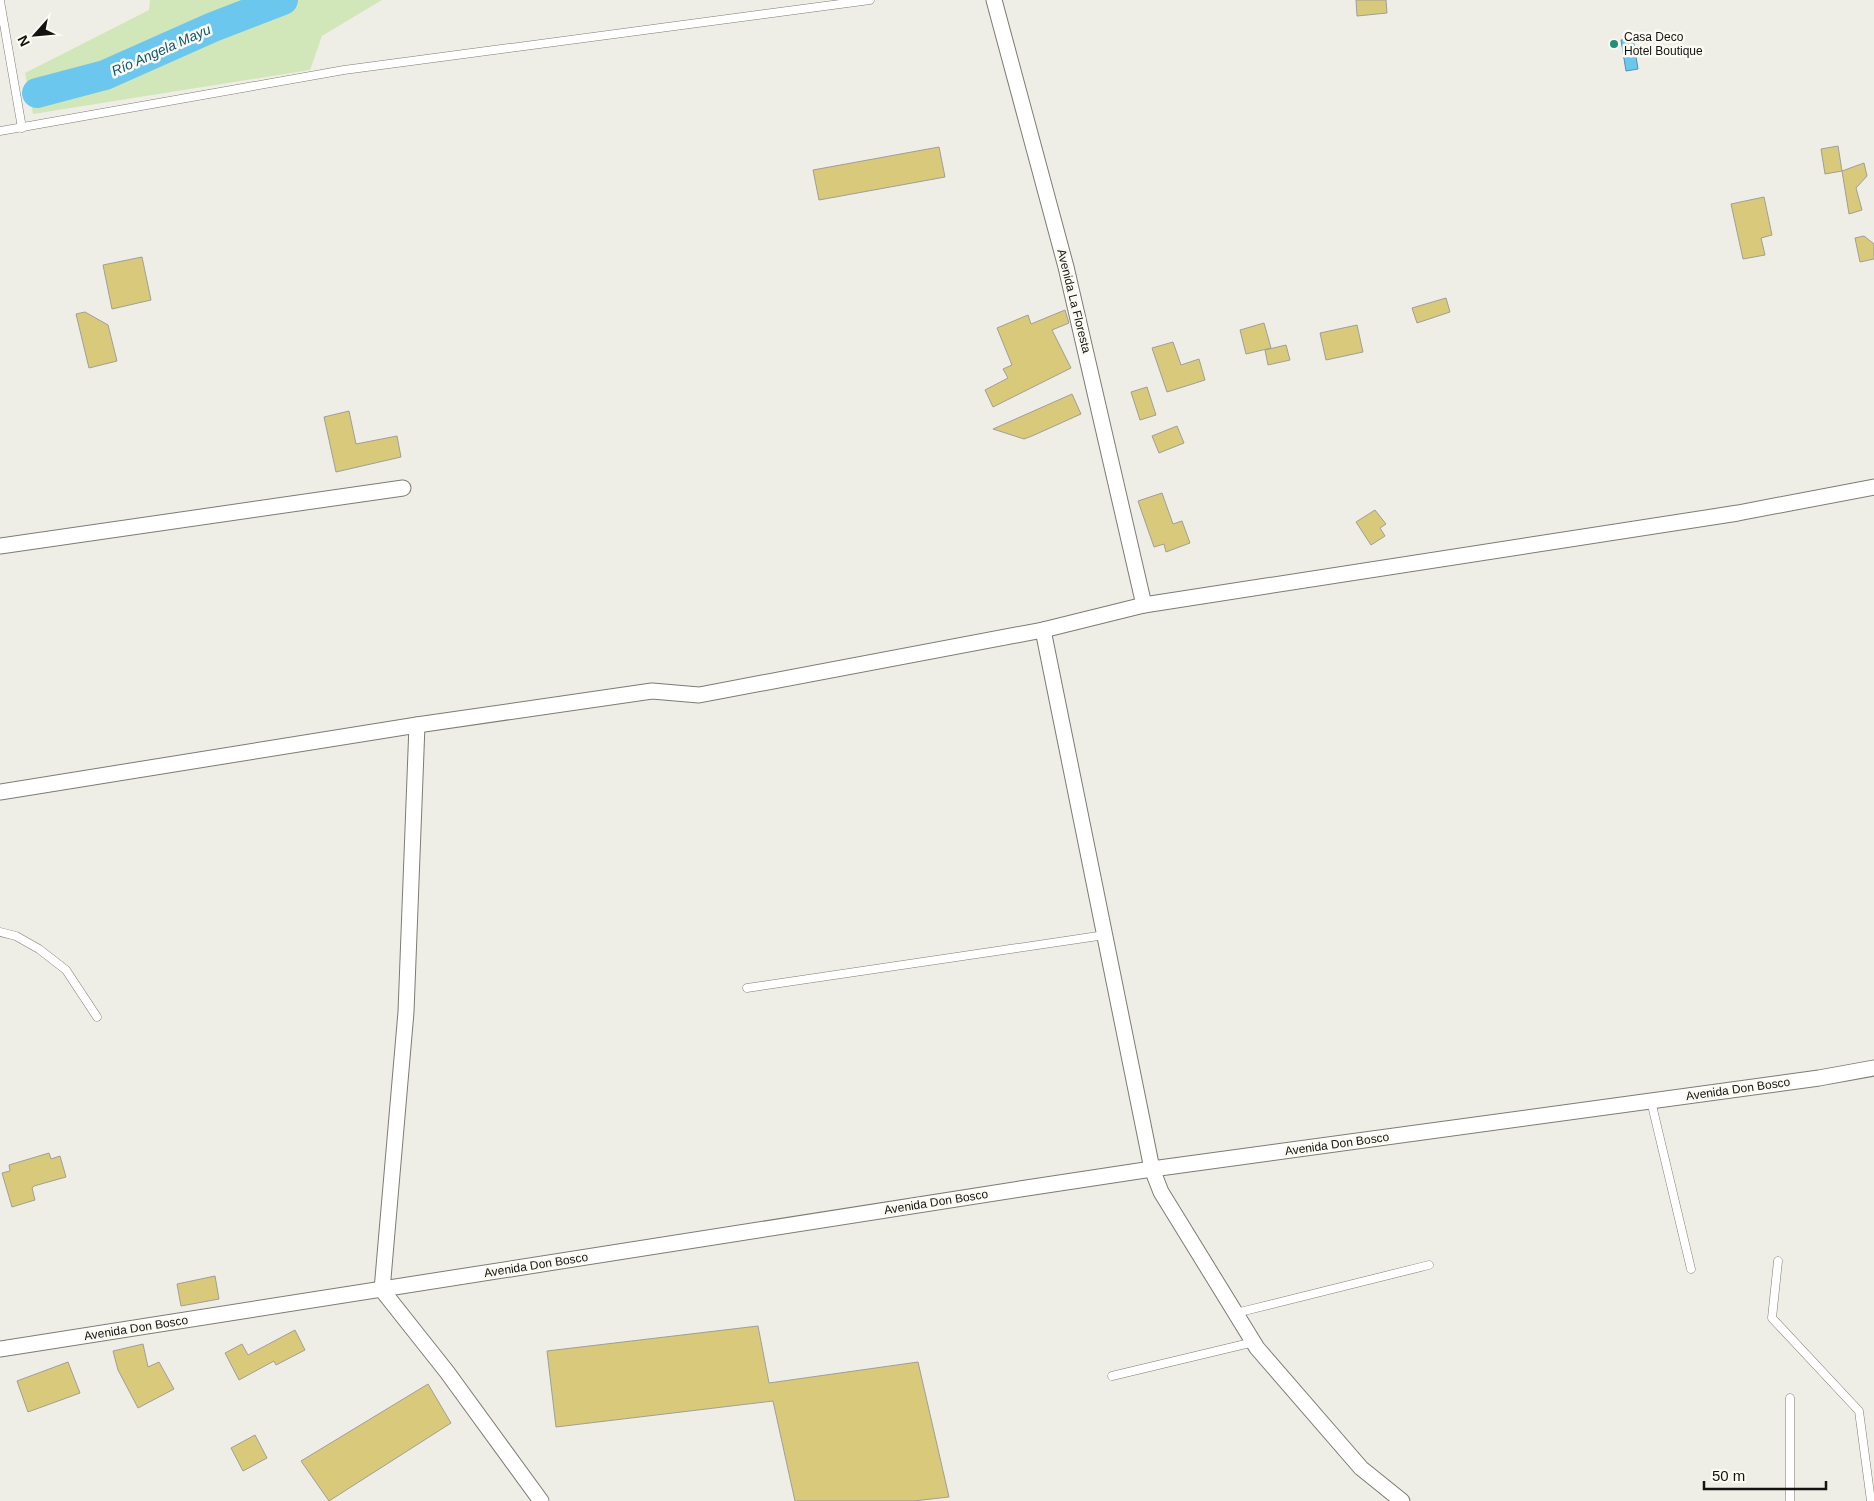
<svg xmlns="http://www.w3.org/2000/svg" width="1874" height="1501" viewBox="0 0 1874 1501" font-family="Arial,sans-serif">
  <rect width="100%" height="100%" fill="#efeee6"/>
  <polygon fill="#d1e7b9" points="150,0 382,0 322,36 310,70 33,114 25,73 149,10"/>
  <polygon fill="#6cc7ee" stroke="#5291ac" points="1633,38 1638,69 1626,71 1621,40"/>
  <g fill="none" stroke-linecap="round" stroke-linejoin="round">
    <polyline stroke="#6cc7ee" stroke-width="30" points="37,93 105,75 213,27 283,0"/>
  </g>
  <g fill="#d8ca7a" stroke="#a09e97">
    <polygon points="1356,0 1386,0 1387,13 1357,16"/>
    <polygon points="1838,146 1842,171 1864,163 1867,176 1856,188 1862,210 1849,214 1842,171 1825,174 1821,149"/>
    <polygon points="939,147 945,177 819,200 813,170"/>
    <polygon points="1764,197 1772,235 1761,238 1765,255 1743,259 1731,204"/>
    <polygon points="1864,236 1874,244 1874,259 1860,262 1855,238"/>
    <polygon points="142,257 151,300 112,309 103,265"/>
    <polygon points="1446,298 1450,312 1417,323 1412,308"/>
    <polygon points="1065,310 1069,323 1052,330 1071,368 993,407 985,390 1008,378 1003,369 1012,365 997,328 1028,315 1031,324"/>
    <polygon points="85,312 108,325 117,361 89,368 76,314"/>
    <polygon points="1264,323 1271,348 1246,354 1240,330"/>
    <polygon points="1357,325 1363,352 1326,360 1320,333"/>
    <polygon points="1173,342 1181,365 1199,359 1205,380 1167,392 1152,348"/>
    <polygon points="1286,345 1290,360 1268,365 1265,350"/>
    <polygon points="1147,387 1156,415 1140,420 1131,392"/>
    <polygon points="1072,394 1081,414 1032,436 1024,439 993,429"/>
    <polygon points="349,411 356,444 397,436 401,457 336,472 324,417"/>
    <polygon points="1177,426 1184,443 1159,453 1152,436"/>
    <polygon points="1162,493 1173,524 1182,521 1190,543 1166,552 1164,544 1154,547 1138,501"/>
    <polygon points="1375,510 1386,524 1380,528 1385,536 1371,545 1356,522"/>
    <polygon points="49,1153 51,1159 60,1156 66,1177 34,1186 32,1188 35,1200 12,1207 2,1173 10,1171 9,1165"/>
    <polygon points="215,1276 219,1299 181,1306 177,1284"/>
    <polygon points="758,1326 769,1383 918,1362 949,1497 913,1501 795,1501 773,1401 556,1427 547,1351"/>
    <polygon points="295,1330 305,1350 276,1365 274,1361 239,1380 225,1353 242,1344 248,1355"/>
    <polygon points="143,1344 148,1367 159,1362 174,1389 138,1408 118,1370 113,1351"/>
    <polygon points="68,1362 80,1393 28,1412 17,1381"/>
    <polygon points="428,1384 451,1423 329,1501 301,1461"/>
    <polygon points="255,1435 267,1458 243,1471 231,1448"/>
  </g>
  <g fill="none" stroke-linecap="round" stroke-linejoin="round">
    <defs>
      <g id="lane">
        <polyline points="0,1 22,128"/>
        <polyline points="0,131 344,70 870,0"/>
        <polyline points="0,932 16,936 39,949 66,970 97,1017"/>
        <polyline points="747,988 1105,935"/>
        <polyline points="1651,1101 1691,1269"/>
        <polyline points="1778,1261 1772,1318 1859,1411 1871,1501"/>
        <polyline points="1236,1313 1429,1265"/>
        <polyline points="1112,1376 1254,1342"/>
        <polyline points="1790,1398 1790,1501"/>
      </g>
      <g id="street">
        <polyline points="994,0 1066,267 1144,605"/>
        <polyline points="0,546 403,488"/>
        <polyline points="1043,630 1152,1169 1161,1192 1257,1348 1361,1468 1402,1501"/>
        <polyline points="417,725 406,1012 382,1290 447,1372 541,1501"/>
        <polyline points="0,792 417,725 652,691 699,695 1043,630 1144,605 1738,513 1874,487"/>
        <polyline points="0,1349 1020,1189 1152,1169 1819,1078 1874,1068"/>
      </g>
    </defs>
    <use href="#lane" stroke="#7d7b74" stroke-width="9"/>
    <use href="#street" stroke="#7d7b74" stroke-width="17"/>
    <use href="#lane" stroke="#fff" stroke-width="8"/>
    <use href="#street" stroke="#fff" stroke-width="15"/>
  </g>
  <circle fill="#209173" stroke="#fcfbf3" stroke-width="2" cx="1614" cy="44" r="5"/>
  <g text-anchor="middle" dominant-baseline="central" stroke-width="5" stroke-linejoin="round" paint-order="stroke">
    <g font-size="12" fill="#141311" stroke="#fcfbf3" text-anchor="start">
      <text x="1624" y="37">Casa Deco<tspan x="1624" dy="14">Hotel Boutique</tspan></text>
    </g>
    <g font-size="12" fill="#141311" stroke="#fcfbf3">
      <text transform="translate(1074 301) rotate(76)">Avenida La Floresta</text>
      <text transform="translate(1738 1089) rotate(-8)">Avenida Don Bosco</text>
      <text transform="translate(1337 1144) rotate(-8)">Avenida Don Bosco</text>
      <text transform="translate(936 1202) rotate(-9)">Avenida Don Bosco</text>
      <text transform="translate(536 1265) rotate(-9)">Avenida Don Bosco</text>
      <text transform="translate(136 1328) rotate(-9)">Avenida Don Bosco</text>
    </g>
    <g font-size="14" font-style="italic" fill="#0c5872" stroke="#fcfbf3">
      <text transform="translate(161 50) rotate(-24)">Río Angela Mayu</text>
    </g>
  </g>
  <g transform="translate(35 35) rotate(243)" stroke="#fcfbf3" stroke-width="4" paint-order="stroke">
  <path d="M0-4L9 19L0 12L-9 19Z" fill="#141311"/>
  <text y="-8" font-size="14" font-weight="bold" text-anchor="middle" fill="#141311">N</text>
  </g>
  <path d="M1704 1481v8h122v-8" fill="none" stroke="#141311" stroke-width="2.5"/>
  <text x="1712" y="1481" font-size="15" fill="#141311" stroke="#fcfbf3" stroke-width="4" paint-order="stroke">50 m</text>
</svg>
